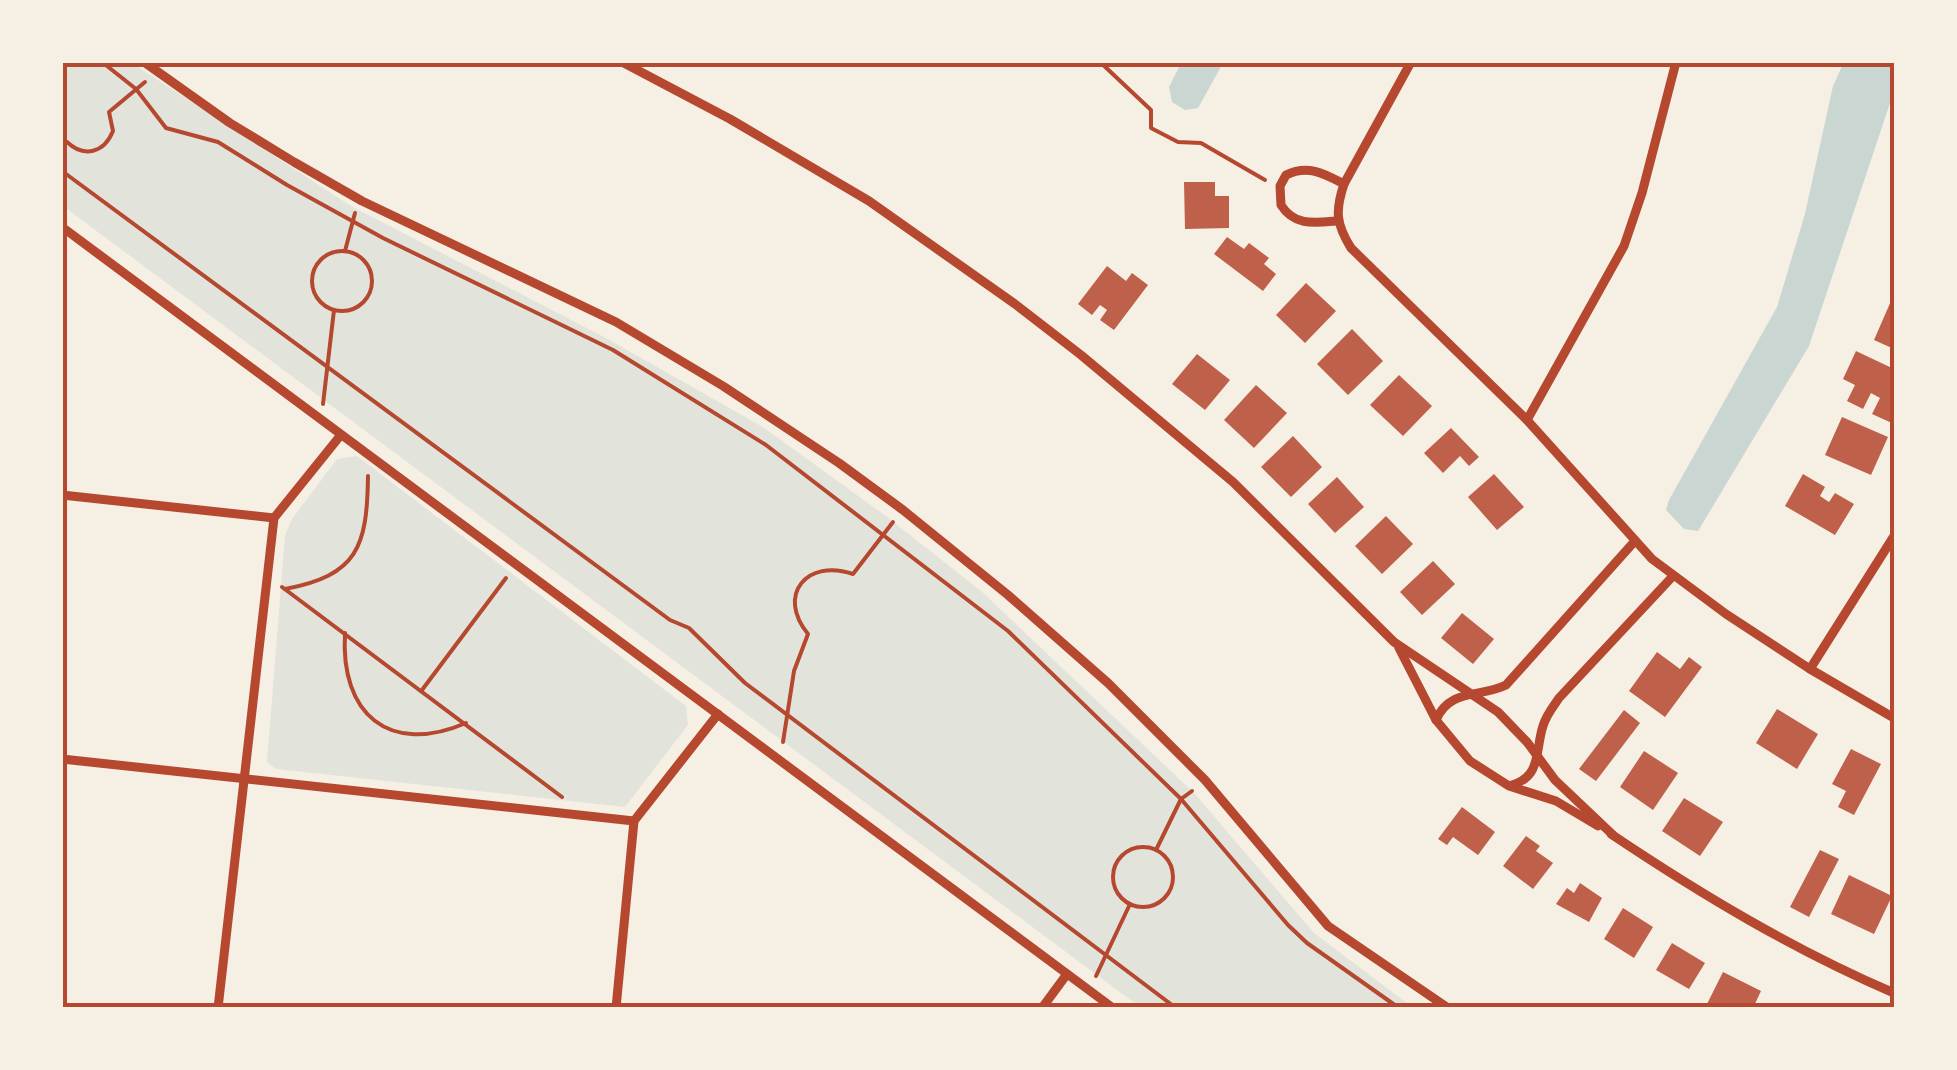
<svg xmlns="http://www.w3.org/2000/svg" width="1957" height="1070" viewBox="0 0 1957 1070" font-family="Commissioner,sans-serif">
  <rect width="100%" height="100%" fill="#f6efe4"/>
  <g fill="#e2e4dc">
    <polygon points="63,63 132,63 351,206 604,337 763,427 883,514 980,590 1195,794 1314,933 1412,1007 1140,1007 63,206"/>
    <polygon points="357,456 686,706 688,725 625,807 276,769 267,762 285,535 292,519 337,459"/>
  </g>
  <g fill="#c9d6d2">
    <polygon points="1844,62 1894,63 1894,91 1809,346 1698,531 1684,529 1666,510 1669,500 1777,307 1805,214 1833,86"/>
    <polygon points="1181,63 1223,63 1198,108 1185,110 1172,102 1169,87"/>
  </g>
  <g fill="#bf614a">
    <polygon points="1184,182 1215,182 1215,196 1229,196 1229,228 1185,229"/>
    <polygon points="1227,237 1244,249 1249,243 1269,258 1264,264 1276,274 1263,291 1214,254"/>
    <polygon points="1107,266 1126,281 1132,273 1148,285 1114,330 1100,320 1107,310 1100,305 1092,315 1078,304"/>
    <polygon points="1306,283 1336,311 1305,343 1276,315"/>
    <polygon points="1894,294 1894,349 1874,340"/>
    <polygon points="1352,329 1383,361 1348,395 1317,364"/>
    <polygon points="1856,351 1894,369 1894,424 1872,414 1880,398 1871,393 1863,409 1847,401 1855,385 1843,379"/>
    <polygon points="1197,354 1230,380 1205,410 1172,384"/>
    <polygon points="1399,375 1432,406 1403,436 1370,405"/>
    <polygon points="1256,385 1287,413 1254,448 1224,420"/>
    <polygon points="1842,417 1888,437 1871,475 1825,455"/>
    <polygon points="1451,428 1479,457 1469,466 1460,456 1443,473 1424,453"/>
    <polygon points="1293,436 1322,467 1291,497 1261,467"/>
    <polygon points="1494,474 1524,507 1497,530 1468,497"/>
    <polygon points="1803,474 1825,487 1820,496 1829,502 1835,493 1854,504 1835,535 1785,506"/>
    <polygon points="1337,477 1364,507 1335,533 1308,504"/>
    <polygon points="1386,516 1413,544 1382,574 1355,546"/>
    <polygon points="1433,561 1455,584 1422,615 1400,592"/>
    <polygon points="1462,613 1494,639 1473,664 1441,638"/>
    <polygon points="1657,652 1680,669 1689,657 1702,667 1665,717 1629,691"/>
    <polygon points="1777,709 1818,734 1797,769 1756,743"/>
    <polygon points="1624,710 1640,723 1596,781 1579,769"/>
    <polygon points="1851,749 1881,764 1854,815 1838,807 1846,791 1832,784"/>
    <polygon points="1644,751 1678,773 1653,810 1620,787"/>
    <polygon points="1684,798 1723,822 1700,856 1662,831"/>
    <polygon points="1462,807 1495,832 1478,855 1453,837 1447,845 1438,839"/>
    <polygon points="1526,836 1540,846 1536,851 1553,863 1533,889 1503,866"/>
    <polygon points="1820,850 1839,859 1809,917 1790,907"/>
    <polygon points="1849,875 1892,896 1874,934 1831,914"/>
    <polygon points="1580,883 1602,898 1589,922 1556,904 1567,888 1574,893"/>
    <polygon points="1623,908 1653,927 1634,958 1604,939"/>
    <polygon points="1672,943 1705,963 1689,989 1656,970"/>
    <polygon points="1723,972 1761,991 1753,1008 1705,1008"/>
  </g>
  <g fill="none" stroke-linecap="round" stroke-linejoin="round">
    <g stroke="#b5482f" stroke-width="4">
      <polyline points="102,62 136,89 166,128 218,142 287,185 383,238 613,350 766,445 1008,631 1181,799 1288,925 1307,943 1399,1008"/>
      <polyline points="1100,62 1151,110 1151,128 1178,142 1201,143 1265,180"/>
      <path d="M62 143 67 142C84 158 104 153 113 131L109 112 145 82"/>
      <polyline points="62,171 670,620 689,628 745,683 1176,1008"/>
      <polyline points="345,251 355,213"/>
      <circle cx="342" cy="281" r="30"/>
      <polyline points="323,404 334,310"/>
      <polyline points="282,587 562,797"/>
      <path d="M285 589C358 575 367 547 368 476"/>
      <path d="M345 633C340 714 389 756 466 723"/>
      <polyline points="422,690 506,578"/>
      <path d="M783 742 794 671 808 634C776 595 807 558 853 574L893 522"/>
      <circle cx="1143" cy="877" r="30"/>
      <polyline points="1156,850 1181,799 1192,791"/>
      <polyline points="1096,976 1130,904"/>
    </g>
    <g stroke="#b5482f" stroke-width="9">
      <polyline points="144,62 230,123 294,162 362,201 616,322 723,386 839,463 903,510 1008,595 1108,683 1205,780 1328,926 1448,1008"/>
      <polyline points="622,62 730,119 869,201 1015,304 1081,355 1233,482 1394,642 1498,712 1527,742 1555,780 1613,835"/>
      <path d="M1411 62 1344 184C1335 211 1336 224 1351 248L1527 420 1652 559 1726 614 1810 669 1894 718"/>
      <path d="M1336 221C1314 223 1294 226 1281 205L1280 186 1286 175C1308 164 1325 174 1344 184"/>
      <polyline points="62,227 1113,1008"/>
      <polyline points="1527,420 1624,246 1642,193 1676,62"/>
      <polyline points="62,495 274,518"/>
      <polyline points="1399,648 1436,720 1470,761 1509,786 1556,801 1598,826"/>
      <polyline points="1810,669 1894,536"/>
      <path d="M1436 720C1450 688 1480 698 1506 685L1634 542"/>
      <polyline points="62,759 634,821"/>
      <path d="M1512 785C1542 776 1535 750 1543 726 1546 715 1553 707 1559 698L1673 576"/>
      <path d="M1611 834C1702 895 1794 950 1894 993"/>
      <polyline points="218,1008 274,518 340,436"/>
      <polyline points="616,1008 634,821 718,714"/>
      <polyline points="1042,1008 1067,974"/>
    </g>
  </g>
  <rect width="1957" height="1070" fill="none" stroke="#f6efe4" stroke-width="130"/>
  <rect x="65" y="65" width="1827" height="940" fill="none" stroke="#b5482f" stroke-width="4"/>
</svg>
